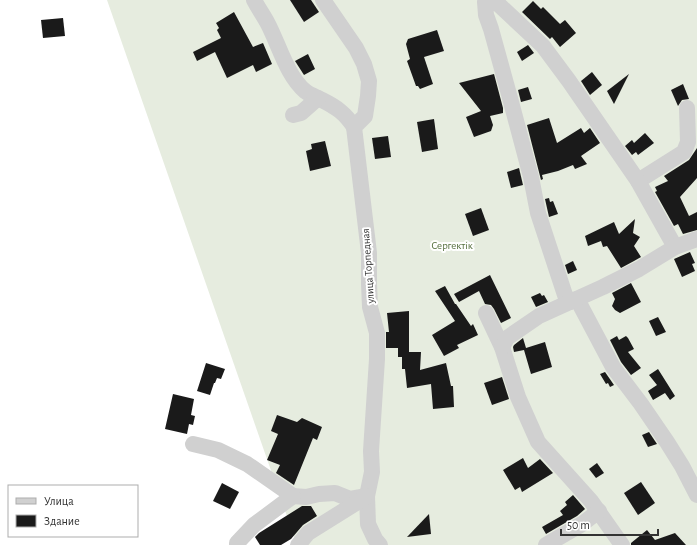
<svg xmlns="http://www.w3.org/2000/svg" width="697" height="545" viewBox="0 0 697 545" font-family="'Alegreya Sans',sans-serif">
  <rect width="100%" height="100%" fill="#fff"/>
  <polygon fill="#e6ecdf" points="107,0 697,0 697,545 297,545"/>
  <g fill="#1a1a1a">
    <polygon points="290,0 311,0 319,12 304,22"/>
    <polygon points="533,1 541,9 543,7 560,24 565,20 576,33 560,47 552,37 550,39 522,12"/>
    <polygon points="234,12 253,47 263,43 272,64 256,72 253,65 227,78 215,52 197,61 193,52 221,38 217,30 219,28 216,23"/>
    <polygon points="63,18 65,36 43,38 41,20"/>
    <polygon points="437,30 444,51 424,57 433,84 420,89 418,86 416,86 407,61 410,59 406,44 408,39"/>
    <polygon points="528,45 534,53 522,61 517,52"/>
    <polygon points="308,54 315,69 304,75 295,61"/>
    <polygon points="592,72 602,85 590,95 581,81"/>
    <polygon points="494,74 503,108 503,113 490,116 493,125 491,131 474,137 466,117 481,111 459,83"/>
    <polygon points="629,74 614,104 607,91"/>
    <polygon points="683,84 689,99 682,100 678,106 671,90"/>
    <polygon points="528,87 532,99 521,102 518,90"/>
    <polygon points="549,118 557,143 581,128 584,133 590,128 600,143 581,156 587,164 575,169 573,165 558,171 542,175 543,179 541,180 527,125"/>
    <polygon points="434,119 438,149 422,152 417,122"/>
    <polygon points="645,133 654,143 638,155 636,152 632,155 625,146 632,140 634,143"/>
    <polygon points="388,136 391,157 375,159 372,138"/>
    <polygon points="325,141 331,166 310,171 306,151 312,149 311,144"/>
    <polygon points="697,148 697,178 680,197 689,216 697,212 697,230 683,234 678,224 674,226 655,192 657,191 655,187 668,181 664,176 689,160"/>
    <polygon points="519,168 523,185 511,188 507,172"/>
    <polygon points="549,198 550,202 553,201 558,214 549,217 545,199"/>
    <polygon points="481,208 489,230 473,236 465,214"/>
    <polygon points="635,219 633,233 640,237 634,246 641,257 634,261 621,268 607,246 603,247 601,241 588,246 585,236 614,222 619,234"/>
    <polygon points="690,252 695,263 692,264 695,271 682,277 674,259"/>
    <polygon points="573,261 577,270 568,274 565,265"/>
    <polygon points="490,275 511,318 501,323 494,309 491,305 485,304 479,291 459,302 454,294"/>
    <polygon points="631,283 641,302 620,313 615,310 612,306 615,299 612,293"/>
    <polygon points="445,286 455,304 456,304 471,326 473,324 478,335 457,345 459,348 444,356 432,335 455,321 435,291"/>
    <polygon points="540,293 542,296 544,295 548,302 536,307 531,297"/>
    <polygon points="409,311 409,352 421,352 420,370 446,363 451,386 453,386 454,407 433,409 431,384 407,388 405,369 402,369 402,357 398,357 398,348 386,348 386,332 389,332 387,313"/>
    <polygon points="658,317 666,332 656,336 649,321"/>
    <polygon points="617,336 619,340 626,336 628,338 634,349 628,352 641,368 631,375 621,362 610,340"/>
    <polygon points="523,338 526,348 545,342 552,367 531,374 524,350 514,352 513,347 514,345"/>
    <polygon points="206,363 225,369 221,379 217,378 215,383 214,383 210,395 197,391"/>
    <polygon points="658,369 675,396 670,400 665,393 653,400 648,391 657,385 649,375"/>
    <polygon points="605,372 614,385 610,387 608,383 606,384 600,374"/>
    <polygon points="502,377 509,399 492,405 484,383"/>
    <polygon points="173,394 194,399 191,415 195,416 193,425 189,424 187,434 165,429"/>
    <polygon points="277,415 297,422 302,418 322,427 317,440 313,438 294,485 276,473 280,465 267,460 278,434 271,431"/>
    <polygon points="649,432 657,444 648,447 642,435"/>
    <polygon points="523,458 528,468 540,459 553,473 522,492 520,487 515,490 503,470"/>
    <polygon points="597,463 604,473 596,478 589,469"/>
    <polygon points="641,482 655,503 638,515 624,493"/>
    <polygon points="222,483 239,492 230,509 213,501"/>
    <polygon points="573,495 585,509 577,516 546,534 542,527 563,515 560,511 567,505 565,502"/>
    <polygon points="302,506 311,506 317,516 303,525 291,539 281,545 260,545 255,537 259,533"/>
    <polygon points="429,514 431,534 407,537"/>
    <polygon points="647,530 655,540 675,533 686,545 631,545 631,543"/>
  </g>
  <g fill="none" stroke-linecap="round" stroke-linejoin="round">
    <g stroke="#d0d0d0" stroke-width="16">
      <path d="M254 0C258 8 264 16 268 24 279 45 287 76 305 91 310 95 316 97 322 100 336 107 345 113 354 127"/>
      <polyline points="323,0 356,48 364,64 369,81 368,96 365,116 354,127 369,253 369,284 370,307 377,333 377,359 371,451 372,472 367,496 368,524 375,539 380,545"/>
      <polyline points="293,115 301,113 318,98"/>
      <polyline points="638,181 684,152 688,142 687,108"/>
      <polyline points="577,299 613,367 641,404 667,442 682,466 697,495"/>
      <polyline points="570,302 565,295 538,213 531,177 510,98 491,29 486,15 485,2 491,1 497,3 543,46 569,81 638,181 675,247"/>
      <polyline points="486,313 502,347 518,397 538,442 591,501 622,545"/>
      <polyline points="502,347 507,338 539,316 603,287 639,269 675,247 697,239"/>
      <polyline points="193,444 218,450 247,464 293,496 306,497 319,494 335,493 350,499 367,496"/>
      <polyline points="237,545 237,543 254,525 293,496"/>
      <polyline points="298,545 308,533 364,498"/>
      <polyline points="546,545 582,524 599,511"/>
    </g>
  </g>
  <g text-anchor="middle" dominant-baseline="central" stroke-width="4" stroke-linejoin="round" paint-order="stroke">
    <g font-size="11" fill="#56703f" stroke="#fff">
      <text x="452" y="245">Сергектік</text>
    </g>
    <g font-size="11" fill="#333" stroke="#fff">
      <text transform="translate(368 266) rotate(-94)">улица Торпедная</text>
    </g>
  </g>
  <rect x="8" y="485" width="130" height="52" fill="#ffffff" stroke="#adadad"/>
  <rect x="16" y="498" width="20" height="6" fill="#d0d0d0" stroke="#adadad"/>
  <text x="44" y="505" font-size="12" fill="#333333">Улица</text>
  <rect x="16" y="515" width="20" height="12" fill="#1a1a1a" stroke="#adadad"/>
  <text x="44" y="525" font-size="12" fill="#333333">Здание</text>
  <path d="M561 529v6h97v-6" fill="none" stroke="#333333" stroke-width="2"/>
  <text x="567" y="529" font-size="12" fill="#333333" stroke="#ffffff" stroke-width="3" paint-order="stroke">50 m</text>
</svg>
